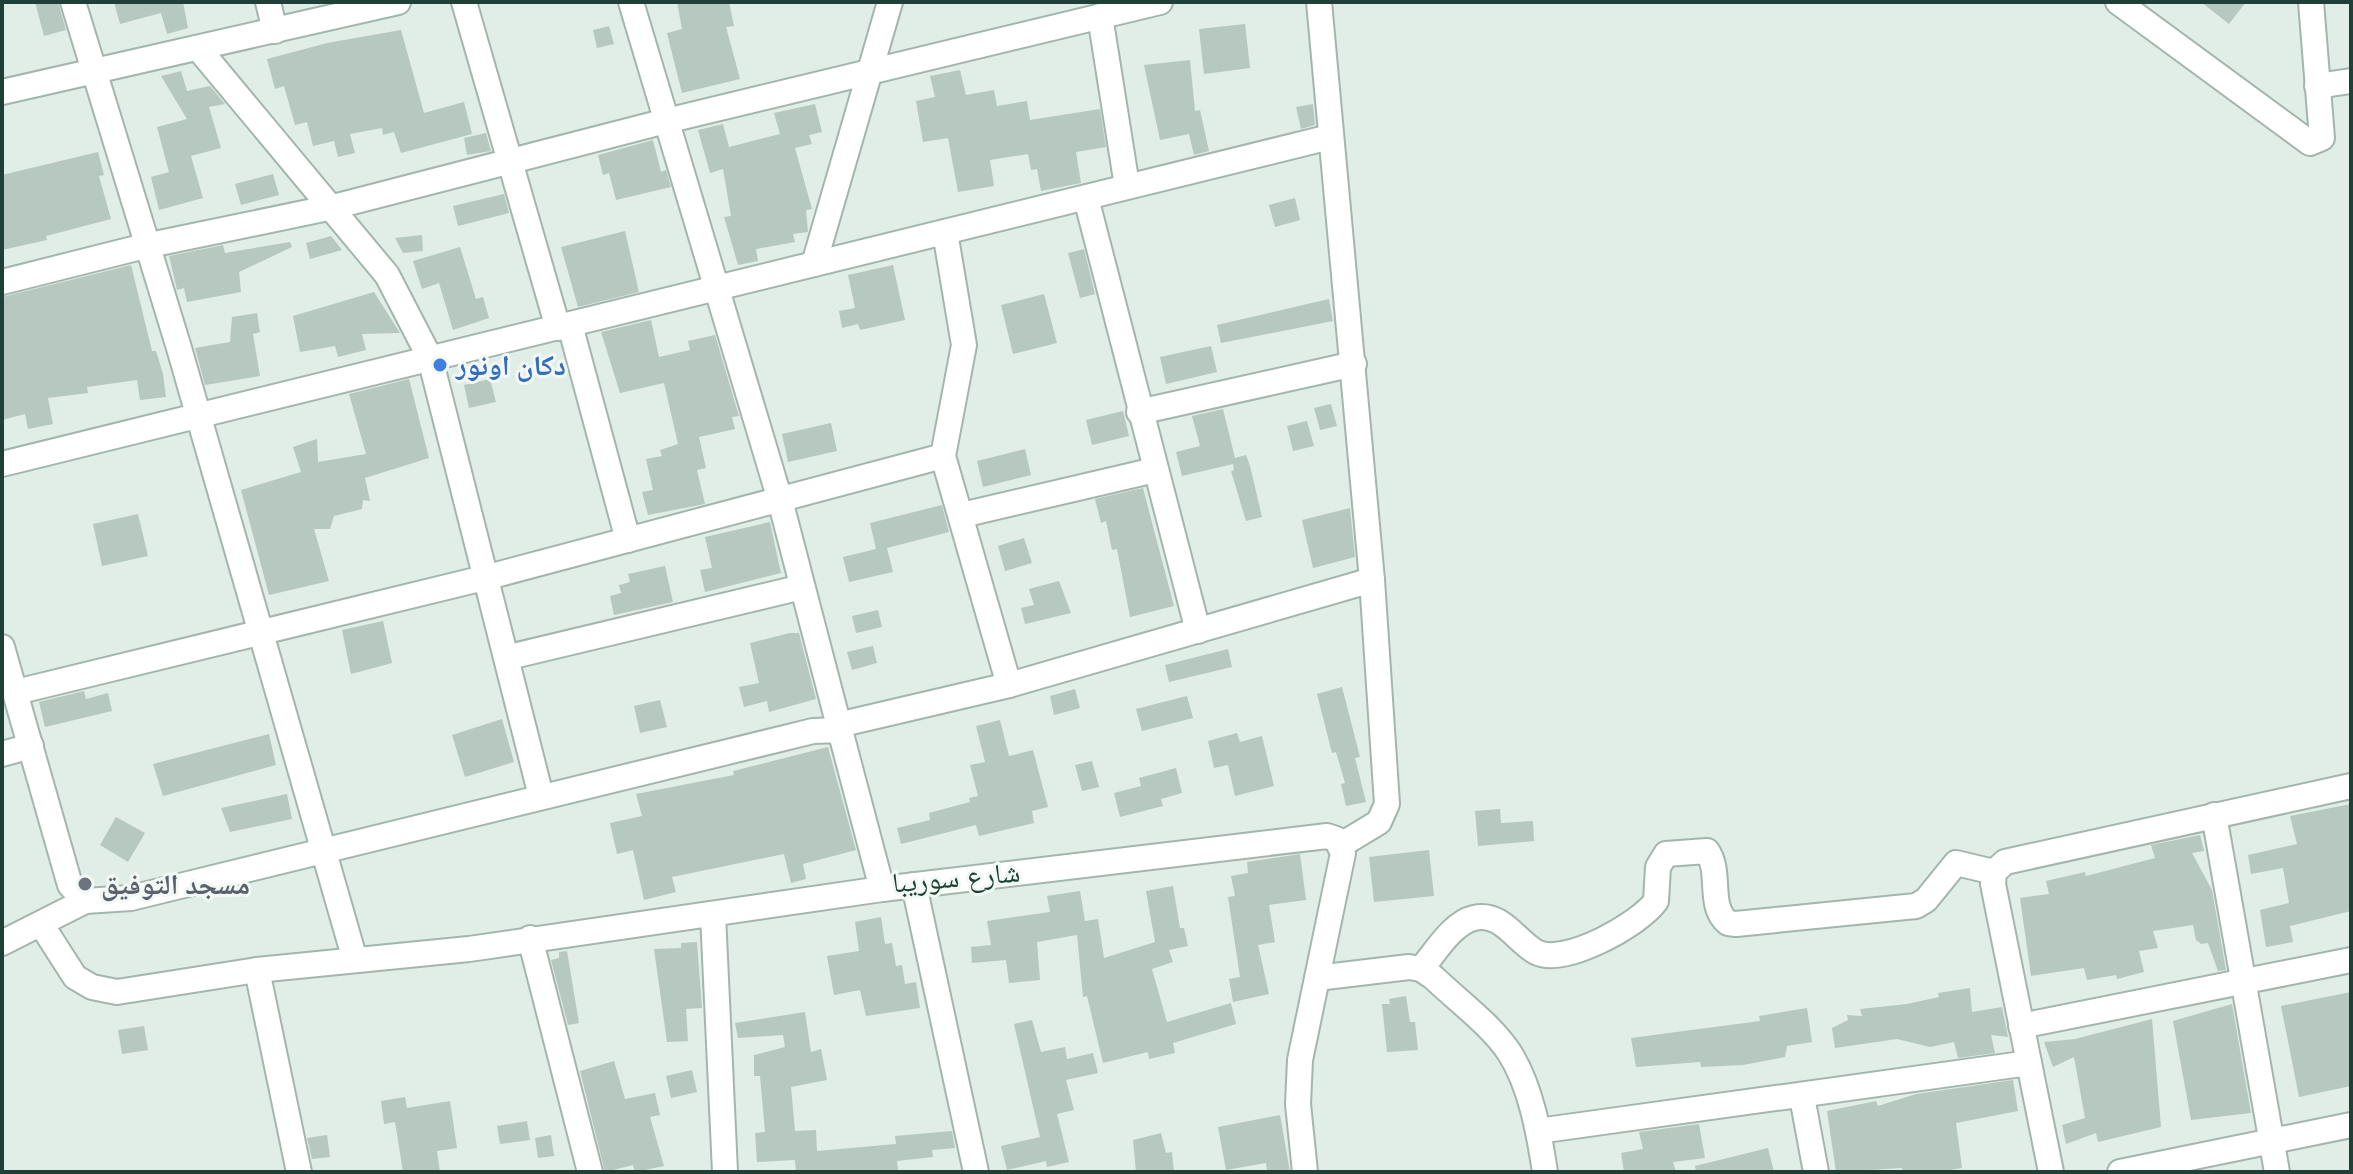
<svg xmlns="http://www.w3.org/2000/svg" width="2353" height="1174" viewBox="0 0 2353 1174" font-family="Inter,'Noto Naskh Arabic',sans-serif">
  <rect width="100%" height="100%" fill="#e1ede7"/>
  <g fill="#b6c8c0">
    <polygon points="35,2 58,2 66,30 44,36"/>
    <polygon points="114,2 183,2 188,28 167,34 161,13 120,24"/>
    <polygon points="677,2 729,2 734,26 726,27 740,79 682,93 667,33 682,29"/>
    <polygon points="2201,2 2246,2 2229,24"/>
    <polygon points="1245,24 1250,68 1204,74 1199,29"/>
    <polygon points="609,26 614,44 597,48 593,30"/>
    <polygon points="401,30 424,113 464,102 472,134 401,153 394,132 383,135 382,128 350,134 355,153 338,157 334,141 313,146 307,122 295,125 284,86 275,89 267,59 327,43"/>
    <polygon points="1190,60 1195,111 1200,110 1209,151 1194,155 1189,134 1160,140 1144,65"/>
    <polygon points="960,70 966,95 994,90 997,106 1027,101 1030,120 1100,109 1106,147 1076,152 1081,183 1041,191 1037,169 1031,170 1028,154 990,160 994,186 958,192 948,138 923,142 916,101 935,97 930,76"/>
    <polygon points="181,71 187,91 210,86 225,104 209,107 221,148 191,156 203,198 159,210 151,177 169,172 157,127 187,119 161,76"/>
    <polygon points="815,104 822,132 809,135 812,144 795,148 812,209 806,210 808,232 793,234 795,242 756,249 758,261 738,265 724,217 731,216 723,169 710,173 698,130 723,124 729,147 780,134 774,113"/>
    <polygon points="1313,104 1315,125 1301,129 1296,107"/>
    <polygon points="486,133 491,151 467,155 464,138"/>
    <polygon points="653,140 661,172 666,170 671,187 616,200 609,173 603,175 598,155"/>
    <polygon points="98,152 104,175 99,176 111,219 46,236 47,240 2,250 2,175"/>
    <polygon points="273,174 279,195 241,205 235,184"/>
    <polygon points="504,194 509,213 458,226 453,206"/>
    <polygon points="1295,198 1300,220 1275,227 1269,205"/>
    <polygon points="625,231 639,292 578,307 561,247"/>
    <polygon points="422,235 423,251 403,253 395,238"/>
    <polygon points="331,236 342,250 310,259 306,243"/>
    <polygon points="290,242 292,247 239,272 241,292 187,302 184,288 177,290 169,256 223,245 225,253"/>
    <polygon points="460,247 476,299 483,297 489,318 453,330 439,283 422,289 413,261"/>
    <polygon points="1084,249 1095,294 1080,298 1068,253"/>
    <polygon points="131,265 152,351 156,351 163,374 166,397 140,400 137,380 87,387 88,393 48,398 53,424 28,429 25,414 2,420 2,297"/>
    <polygon points="893,265 905,320 860,330 858,324 842,328 839,311 855,308 848,275"/>
    <polygon points="374,292 400,333 362,334 366,350 338,357 335,346 300,352 293,316"/>
    <polygon points="1044,294 1057,343 1013,354 1001,305"/>
    <polygon points="1329,299 1333,321 1221,343 1217,325"/>
    <polygon points="257,313 260,332 253,334 260,376 205,385 195,348 230,342 232,317"/>
    <polygon points="651,320 659,357 690,350 688,341 715,335 739,416 732,417 735,429 699,437 706,468 697,470 705,504 648,515 642,492 653,490 646,459 662,456 660,450 678,444 664,383 620,393 601,332"/>
    <polygon points="1211,346 1217,372 1166,384 1160,357"/>
    <polygon points="409,379 429,458 365,478 370,501 363,500 362,509 334,516 330,529 314,529 329,581 269,595 241,490 301,472 293,447 317,439 318,462 366,454 349,394"/>
    <polygon points="490,379 496,402 469,408 464,385"/>
    <polygon points="1331,404 1337,426 1320,430 1314,408"/>
    <polygon points="1223,409 1235,458 1246,455 1250,466 1262,517 1246,521 1231,471 1234,470 1233,464 1182,476 1176,452 1200,446 1192,416"/>
    <polygon points="1123,411 1129,436 1092,445 1086,420"/>
    <polygon points="1307,421 1314,446 1293,451 1287,426"/>
    <polygon points="831,423 837,451 788,462 782,434"/>
    <polygon points="1025,449 1031,475 983,487 977,461"/>
    <polygon points="1143,488 1174,606 1130,617 1117,549 1112,550 1106,521 1101,523 1095,499"/>
    <polygon points="942,505 949,532 887,548 893,572 849,582 843,557 876,549 870,523"/>
    <polygon points="1350,508 1355,557 1313,568 1302,520"/>
    <polygon points="138,514 148,556 102,566 93,524"/>
    <polygon points="770,522 781,573 705,592 700,570 712,568 705,537"/>
    <polygon points="1024,538 1032,563 1005,571 998,546"/>
    <polygon points="665,566 673,602 614,615 610,596 621,593 619,585 630,582 628,574"/>
    <polygon points="1059,581 1071,613 1025,624 1021,608 1034,605 1029,589"/>
    <polygon points="878,610 882,627 856,633 852,616"/>
    <polygon points="383,621 392,663 351,674 342,630"/>
    <polygon points="790,633 799,633 816,699 769,712 767,701 744,707 739,687 759,683 750,643"/>
    <polygon points="873,646 877,663 852,670 847,652"/>
    <polygon points="1228,649 1232,667 1169,682 1165,665"/>
    <polygon points="1342,687 1360,757 1355,758 1366,802 1346,806 1341,784 1345,783 1336,752 1332,753 1317,694"/>
    <polygon points="1075,689 1080,708 1054,715 1050,696"/>
    <polygon points="84,691 86,699 108,693 112,711 45,727 39,702"/>
    <polygon points="1187,696 1193,718 1142,731 1136,709"/>
    <polygon points="660,700 667,727 640,733 634,706"/>
    <polygon points="502,719 514,762 465,777 452,735"/>
    <polygon points="1000,720 1009,756 1033,750 1048,807 1032,811 1034,823 979,836 976,825 901,844 897,828 930,820 929,813 970,802 969,798 978,796 970,765 985,762 976,726"/>
    <polygon points="1237,733 1240,742 1262,736 1274,786 1235,796 1228,765 1214,768 1208,741"/>
    <polygon points="269,734 276,765 163,796 153,764"/>
    <polygon points="828,747 856,850 803,864 806,879 791,883 784,854 672,877 676,892 644,900 633,850 617,854 610,823 642,816 636,794 734,775 733,771"/>
    <polygon points="1092,761 1099,787 1082,791 1075,765"/>
    <polygon points="1176,768 1182,793 1161,799 1163,806 1120,817 1114,793 1141,786 1139,778"/>
    <polygon points="287,794 292,819 230,832 221,808"/>
    <polygon points="2351,804 2351,911 2290,926 2293,942 2266,947 2260,910 2289,903 2283,868 2251,874 2248,855 2297,844 2290,816"/>
    <polygon points="1500,809 1501,823 1533,821 1534,841 1478,846 1475,811"/>
    <polygon points="116,817 145,833 128,862 100,845"/>
    <polygon points="2200,835 2204,851 2192,853 2212,890 2226,970 2218,971 2208,943 2201,944 2196,940 2193,925 2153,931 2158,948 2139,951 2144,972 2117,979 2116,975 2087,980 2084,968 2031,976 2020,898 2049,894 2046,881 2085,872 2086,876 2155,858 2151,845"/>
    <polygon points="1429,850 1434,896 1374,902 1369,857"/>
    <polygon points="1300,854 1306,900 1269,905 1275,942 1258,945 1269,994 1233,1002 1229,979 1240,977 1228,897 1235,896 1231,876 1248,873 1247,862"/>
    <polygon points="1173,886 1180,928 1184,928 1188,946 1169,950 1173,962 1152,969 1167,1022 1231,1003 1236,1024 1173,1043 1175,1053 1149,1059 1148,1052 1103,1063 1087,996 1083,997 1077,935 1037,942 1040,980 1009,983 1006,960 972,963 971,947 991,945 987,921 1050,912 1047,896 1080,891 1085,921 1098,919 1104,958 1155,942 1146,891"/>
    <polygon points="881,917 885,944 892,943 896,966 902,965 905,984 916,982 920,1008 866,1016 860,990 834,995 827,956 859,951 855,922"/>
    <polygon points="697,942 702,1008 686,1009 688,1041 667,1042 654,949 681,948 681,943"/>
    <polygon points="567,951 579,1023 568,1025 551,960 559,958 559,952"/>
    <polygon points="1970,988 1972,1012 2002,1007 2008,1037 1991,1035 1995,1053 1958,1058 1954,1042 1930,1047 1897,1039 1835,1048 1832,1028 1848,1020 1847,1015 1862,1016 1860,1009 1907,1004 1939,997 1938,993"/>
    <polygon points="2351,992 2351,1086 2299,1097 2281,1006"/>
    <polygon points="1406,996 1410,1022 1415,1022 1418,1050 1387,1052 1382,1004 1390,1004 1389,999"/>
    <polygon points="2232,1004 2251,1113 2191,1120 2173,1021"/>
    <polygon points="1807,1008 1812,1042 1787,1046 1785,1057 1743,1065 1701,1067 1700,1062 1636,1067 1631,1038 1760,1021 1759,1016"/>
    <polygon points="805,1012 811,1052 821,1049 827,1080 791,1087 795,1131 816,1130 817,1151 896,1144 895,1136 952,1131 955,1148 932,1150 933,1157 897,1161 898,1170 882,1172 796,1172 795,1160 757,1162 755,1133 765,1132 760,1076 754,1076 754,1055 785,1047 783,1035 738,1038 735,1023"/>
    <polygon points="2152,1019 2161,1127 2098,1142 2096,1133 2066,1144 2062,1125 2085,1118 2074,1057 2053,1067 2044,1042 2075,1039"/>
    <polygon points="1032,1020 1041,1052 1065,1047 1067,1059 1093,1053 1098,1073 1066,1080 1074,1110 1057,1114 1069,1162 1047,1167 1046,1161 1007,1170 1001,1146 1040,1137 1014,1024"/>
    <polygon points="144,1026 148,1050 122,1054 118,1030"/>
    <polygon points="614,1061 625,1099 655,1093 660,1115 650,1117 664,1166 635,1172 633,1165 605,1172 580,1071"/>
    <polygon points="692,1070 697,1092 671,1098 666,1076"/>
    <polygon points="2013,1080 2018,1111 1956,1123 1962,1168 1939,1172 1903,1172 1902,1168 1836,1172 1827,1111 1876,1101 1878,1106 1916,1094"/>
    <polygon points="405,1097 407,1108 450,1101 457,1148 437,1151 440,1172 403,1172 395,1122 384,1124 381,1101"/>
    <polygon points="1280,1115 1290,1172 1267,1172 1266,1163 1226,1170 1218,1127"/>
    <polygon points="527,1121 530,1140 500,1144 497,1126"/>
    <polygon points="1699,1124 1705,1158 1673,1162 1676,1172 1624,1172 1621,1153 1643,1149 1639,1132"/>
    <polygon points="1161,1133 1166,1153 1172,1152 1174,1172 1136,1172 1133,1140"/>
    <polygon points="327,1135 330,1157 312,1159 307,1138"/>
    <polygon points="551,1135 554,1156 538,1158 535,1138"/>
    <polygon points="1768,1148 1774,1172 1696,1172 1695,1166"/>
  </g>
  <g fill="none" stroke-linecap="round" stroke-linejoin="round">
    <defs>
      <g id="minor">
        <polyline points="73,2 179,348 355,960"/>
        <polyline points="268,2 275,31"/>
        <polyline points="464,2 558,328"/>
        <polyline points="631,2 780,500 840,730"/>
        <polyline points="1319,2 1372,580 1387,804 1379,822 1341,845"/>
        <polyline points="2118,2 2310,143 2322,138 2311,2"/>
        <polyline points="1100,16 1127,186"/>
        <polyline points="198,48 387,275 430,358 541,796"/>
        <polyline points="2317,86 2351,81"/>
        <polyline points="2,92 398,2"/>
        <polyline points="1086,198 1198,631"/>
        <polyline points="945,232 964,345 943,456 1009,685"/>
        <polyline points="814,264 890,2"/>
        <polyline points="2,282 145,246 333,207 666,121 1160,2"/>
        <polyline points="570,325 628,540"/>
        <polyline points="1139,412 1354,364"/>
        <polyline points="2,464 1330,137"/>
        <polyline points="962,515 1155,470"/>
        <polyline points="2,647 70,885 85,901"/>
        <polyline points="509,657 802,587"/>
        <polyline points="16,692 488,577 943,456"/>
        <polyline points="838,725 1009,685 1372,580"/>
        <polyline points="2,754 31,746"/>
        <polyline points="2214,815 2277,1172"/>
        <polyline points="914,885 976,1172"/>
        <polyline points="85,901 131,898 813,731 840,730 882,889 1327,836 1336,839 1343,853 1300,1060 1298,1104 1305,1172"/>
        <polyline points="713,915 725,1172"/>
        <polyline points="41,924 75,977 92,987 117,992 257,970 469,949 882,889"/>
        <polyline points="530,938 590,1172"/>
        <polyline points="2,943 85,901"/>
        <path d="M1421 969C1435 953 1452 923 1474 918 1501 911 1516 941 1536 952 1564 967 1640 924 1656 901L1658 867 1666 854 1707 851C1722 872 1707 906 1728 923L1736 924 1916 906 1926 900 1956 863 1994 872"/>
        <polyline points="257,970 299,1172"/>
        <path d="M1317 978 1409 967 1421 969 1433 977C1458 1001 1490 1024 1509 1052 1531 1086 1539 1133 1545 1172"/>
        <polyline points="2021,1026 2351,960"/>
        <polyline points="1802,1097 1816,1172"/>
        <polyline points="1538,1131 2029,1063"/>
        <polyline points="2051,1172 1993,884 1994,872 2005,862 2351,786"/>
        <polyline points="2120,1172 2351,1125"/>
      </g>
    </defs>
    <use href="#minor" stroke="#a3b6ae" stroke-width="28"/>
    <use href="#minor" stroke="#fff" stroke-width="24"/>
  </g>
  <circle fill="#3f7fe0" stroke="#f2f9f5" stroke-width="3" cx="440" cy="365" r="8"/>
  <circle fill="#6b7280" stroke="#f2f9f5" stroke-width="3" cx="85" cy="884" r="8"/>
  <g text-anchor="middle" dominant-baseline="central" stroke-width="6" stroke-linejoin="round" paint-order="stroke">
    <g font-size="28" font-weight="bold" fill="#366cbe" stroke="#f2f9f5" text-anchor="start">
      <text x="456" y="365">دكان اونور</text>
    </g>
    <g font-size="28" fill="#1f4036" stroke="#f2f9f5">
      <text transform="translate(956 877) rotate(-5)">شارع سوريبا</text>
    </g>
    <g font-size="28" font-weight="bold" fill="#5b616d" stroke="#f2f9f5" text-anchor="start">
      <text x="101" y="884">مسجد التوفيق</text>
    </g>
  </g>
  <rect width="2353" height="1174" fill="none" stroke="#1f4036" stroke-width="8"/>
</svg>
